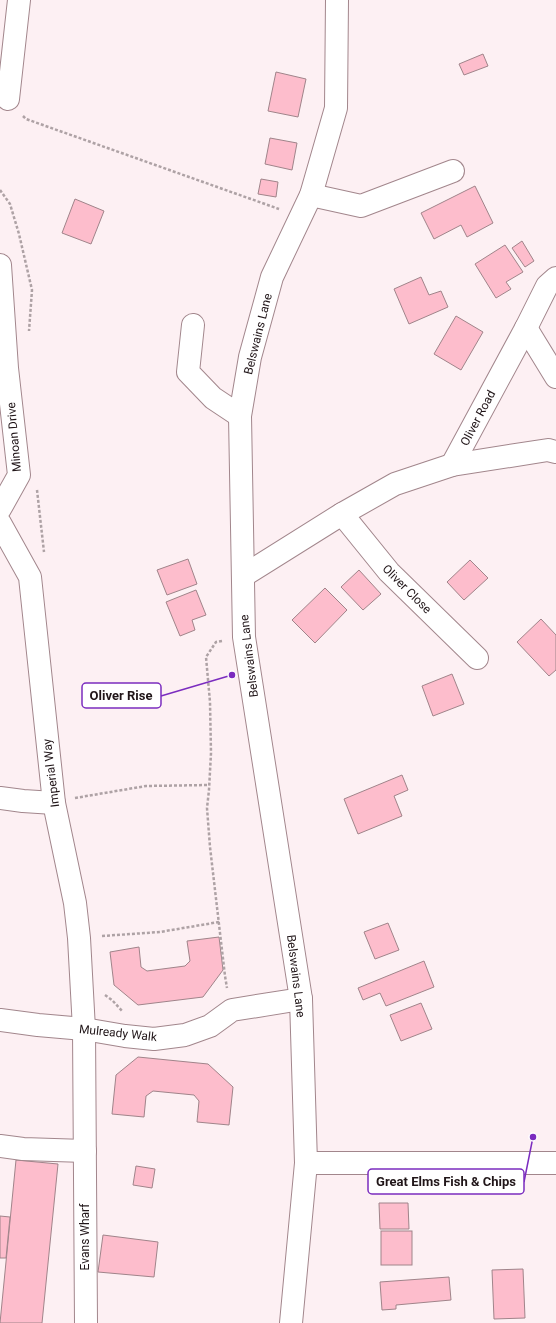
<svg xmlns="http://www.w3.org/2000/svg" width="556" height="1323" viewBox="0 0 556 1323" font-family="Roboto,sans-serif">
  <rect width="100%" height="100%" fill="#fdf0f3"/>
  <g fill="#fdbdcc" stroke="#a0848a">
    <polygon points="483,54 488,66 464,75 459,64"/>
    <polygon points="276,72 306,79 298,117 268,111"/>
    <polygon points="270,138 297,143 292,170 265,164"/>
    <polygon points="261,179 278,182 276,197 258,194"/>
    <polygon points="475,186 493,223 467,237 461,225 434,239 421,213"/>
    <polygon points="75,199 104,211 91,244 62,233"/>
    <polygon points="522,241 534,261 525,267 512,248"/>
    <polygon points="505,245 523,272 506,282 511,289 496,298 475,264"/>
    <polygon points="421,277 429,295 441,291 448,307 409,324 394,289"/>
    <polygon points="456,316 483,332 461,370 434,354"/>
    <polygon points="188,559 197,584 167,595 157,570"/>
    <polygon points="470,560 488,578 464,600 447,582"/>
    <polygon points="359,570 381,594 363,610 341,587"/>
    <polygon points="325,588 347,610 315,643 292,620"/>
    <polygon points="196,590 206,615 192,620 195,630 180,636 166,602"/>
    <polygon points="541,619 556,635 556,670 549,676 517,642"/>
    <polygon points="452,674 464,704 433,716 422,686"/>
    <polygon points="402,775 408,790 394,796 402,816 358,834 344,799"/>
    <polygon points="388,923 399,950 375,959 364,932"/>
    <polygon points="219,937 223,970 203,997 138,1005 114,985 110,952 139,947 141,967 147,971 185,966 190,961 187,941"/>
    <polygon points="424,961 434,987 386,1006 380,993 363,1000 358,988"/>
    <polygon points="421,1003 432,1029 401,1041 390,1015"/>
    <polygon points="138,1057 208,1064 233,1087 229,1125 197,1122 199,1101 194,1095 153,1091 146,1096 144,1117 112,1114 116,1075"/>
    <polygon points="16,1160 58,1164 42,1323 0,1323"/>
    <polygon points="136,1166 155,1169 152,1188 133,1185"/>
    <polygon points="379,1203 408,1203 409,1229 380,1229"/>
    <polygon points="0,1216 10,1217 6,1258 0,1258"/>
    <rect x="381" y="1231" width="31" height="34"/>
    <polygon points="103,1235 158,1242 154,1277 98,1272"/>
    <polygon points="523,1269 525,1318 494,1319 492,1270"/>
    <polygon points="449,1277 451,1300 396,1305 396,1309 382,1310 380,1282"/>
  </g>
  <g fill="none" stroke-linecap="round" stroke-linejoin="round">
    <defs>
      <g id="minor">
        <polyline points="8,99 19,0"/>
        <polyline points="311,195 361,206 453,171"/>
        <polyline points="0,265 7,368 19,475 0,509"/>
        <polyline points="193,325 188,372 213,398 240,416"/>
        <polyline points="526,328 556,377"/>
        <polyline points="452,465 526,328 547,286 556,278"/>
        <polyline points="342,514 389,572 477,658"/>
        <polyline points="0,523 30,577 54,803 75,903 79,938 84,1029 86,1323"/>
        <polyline points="243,576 342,514 395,484 452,465 548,450 556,452"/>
        <polyline points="0,798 23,801 54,803"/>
        <polyline points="0,1020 38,1025 84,1029 125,1036 154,1039 185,1035 210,1026 232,1010 301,999"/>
        <polyline points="0,1146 23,1149 85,1151"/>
        <polyline points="306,1163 556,1163"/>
        <polyline points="291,1323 306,1163 301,999 244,637 240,416 250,357 272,277 311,195 336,108 337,0"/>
      </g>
    </defs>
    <use href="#minor" stroke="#a2868c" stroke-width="24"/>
    <g stroke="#aea2a5" stroke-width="2.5" stroke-dasharray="3 2" stroke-linecap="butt">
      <polyline points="23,116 26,119 279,209"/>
      <polyline points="0,190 10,204 19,234 32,290 29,331"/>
      <polyline points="37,490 44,552"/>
      <polyline points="222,641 216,642 206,657 210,702 211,753 209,790 207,808 210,847 225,976 227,988"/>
      <polyline points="75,798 146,786 209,785"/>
      <polyline points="102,936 160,932 219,922"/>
      <polyline points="105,995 112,1000 123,1012"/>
    </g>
    <use href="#minor" stroke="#fff" stroke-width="22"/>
  </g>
  <g text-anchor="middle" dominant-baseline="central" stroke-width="3" stroke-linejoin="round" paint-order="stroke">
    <g font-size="12" fill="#201518" stroke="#fff">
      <text transform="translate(258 334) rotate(-76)">Belswains Lane</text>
      <text transform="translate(478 418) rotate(-62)">Oliver Road</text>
      <text transform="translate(14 437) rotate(-95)">Minoan Drive</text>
      <text transform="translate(407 589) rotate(45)">Oliver Close</text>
      <text transform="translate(249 656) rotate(-97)">Belswains Lane</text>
      <text transform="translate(51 773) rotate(-97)">Imperial Way</text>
      <text transform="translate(296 976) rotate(83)">Belswains Lane</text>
      <text transform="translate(118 1033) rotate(6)">Mulready Walk</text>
      <text transform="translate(85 1237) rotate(-90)">Evans Wharf</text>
    </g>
  </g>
  <path fill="none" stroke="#7b2cbf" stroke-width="1.5" d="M232 675L161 696M533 1137L524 1182"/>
  <g fill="#7b2cbf" stroke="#fff" stroke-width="1.5">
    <circle cx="232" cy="675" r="4"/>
    <circle cx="533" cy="1137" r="4"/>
  </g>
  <g fill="#fff" stroke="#7b2cbf" stroke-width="1.5">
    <rect x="82" y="683" width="79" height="25" rx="4"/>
    <rect x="368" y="1169" width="156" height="25" rx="4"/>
  </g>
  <g font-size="13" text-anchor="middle" font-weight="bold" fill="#201518">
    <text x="121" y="700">Oliver Rise</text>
    <text x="446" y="1186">Great Elms Fish &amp; Chips</text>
  </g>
</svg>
